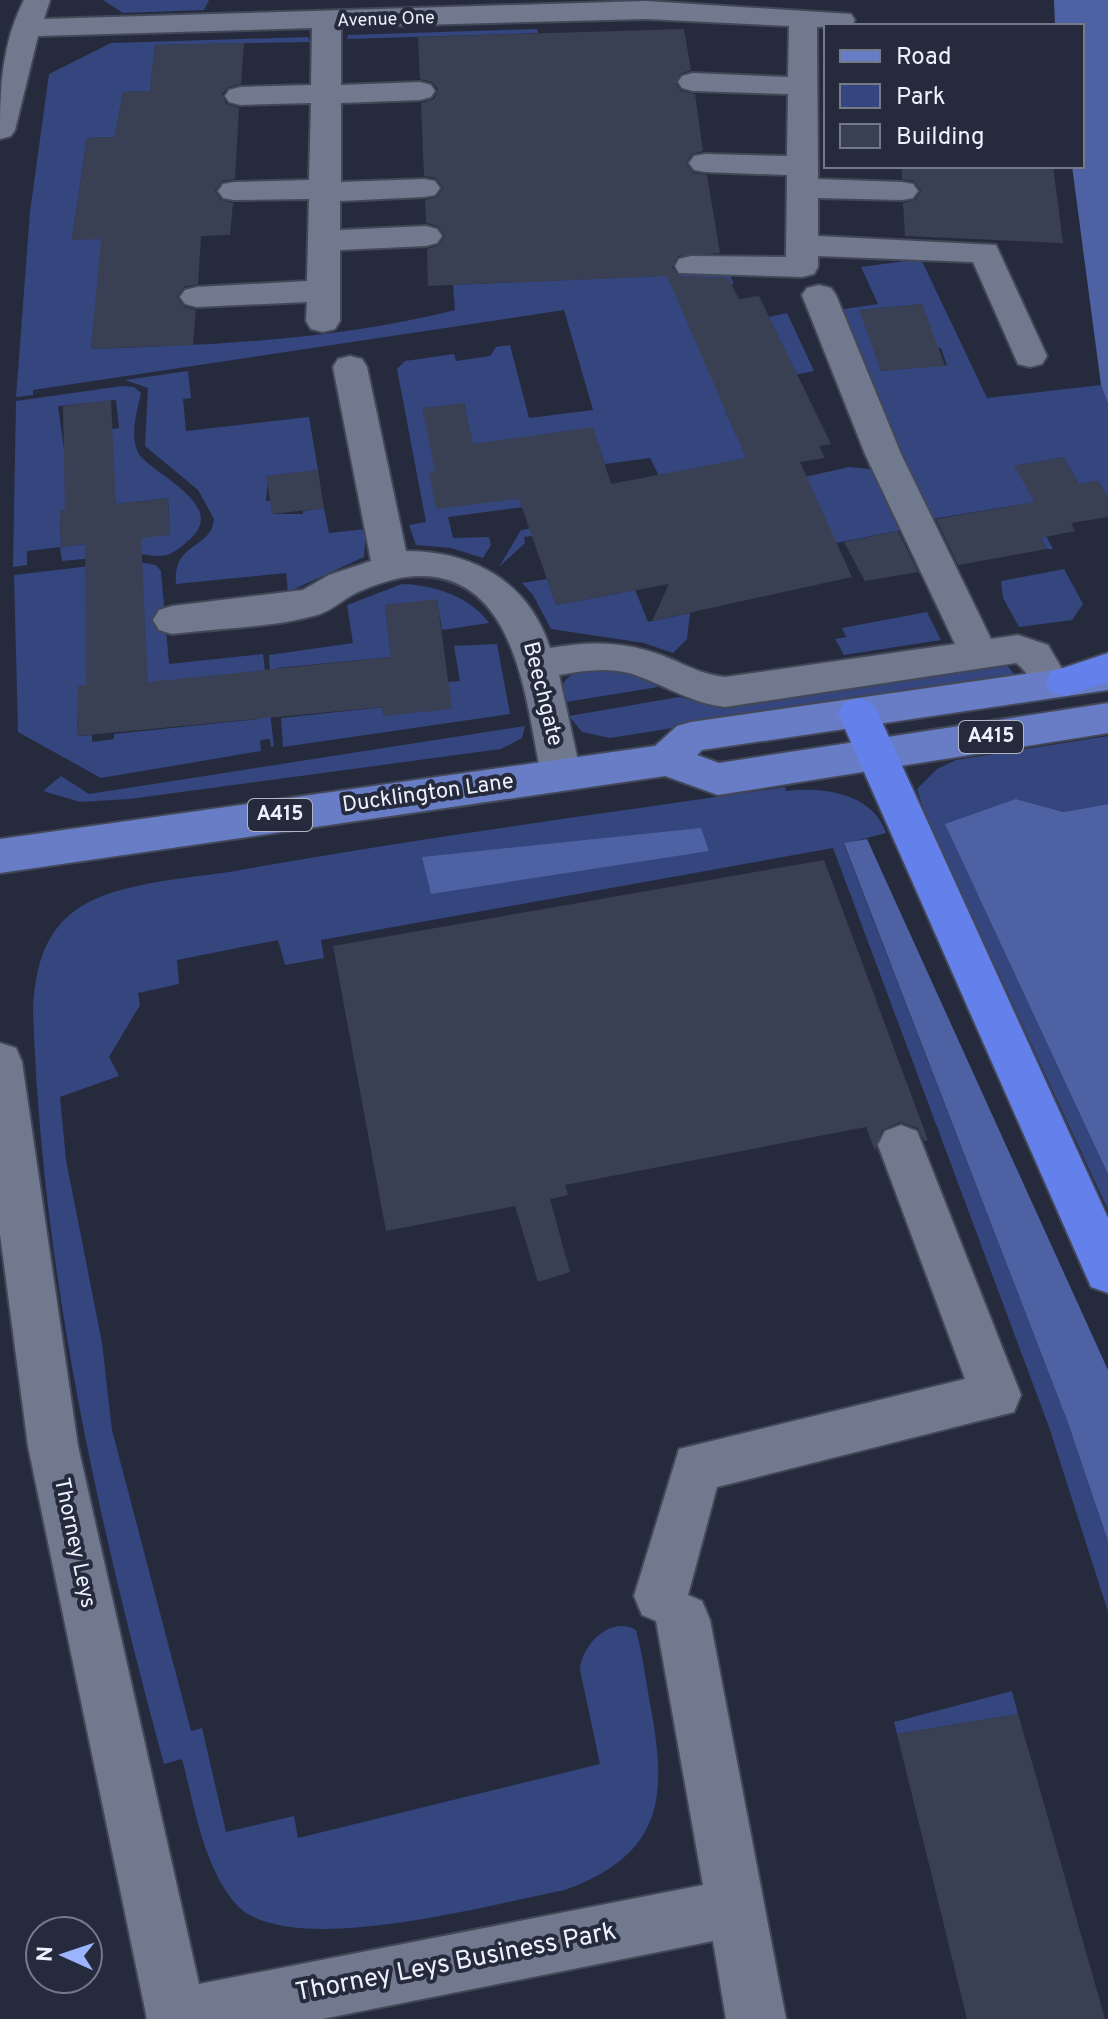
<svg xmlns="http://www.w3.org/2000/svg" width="1108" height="2019" viewBox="0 0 1108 2019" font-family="Overpass,sans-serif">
  <rect width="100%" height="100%" fill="#252b3d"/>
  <g fill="#35457e" fill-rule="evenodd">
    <polygon points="103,0 209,0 204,10 123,13"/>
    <polygon points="537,29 538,33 347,39 348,35"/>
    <path d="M308 37 310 42 155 45 150 91 123 92 115 137 87 138 72 239H103L91 349C213 345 336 340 455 310L453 285 729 273 734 284 691 290 782 345 769 317 787 313 814 371 773 379 771 401 725 410 736 435 785 427 796 450 666 490 650 458 605 464 592 427 558 533 524 537 525 543 499 567 521 530 553 525 547 504 448 517 453 538 489 537 491 545 483 558 451 548 416 545 409 525 426 522 397 369 405 361 454 354 456 361 490 356 496 347 510 345 529 418 593 410 564 310 33 390V395L16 397 30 212 49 74 111 43ZM464 403 477 465 437 508 430 471H435Z"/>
    <path d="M921 259 987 398 1101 385 1108 404V498L1098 481 1079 484 1063 457 1015 466 1048 526 1042 529 1053 549H1047L1023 504 932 519 949 567 837 310 878 304 861 267ZM922 304 934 348H941L947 365 881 371 860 310Z"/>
    <path d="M188 371 191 398 183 399 186 431 309 417 318 470 268 476 266 501H270L273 514H303V511L324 508 329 533 366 529 364 557 288 592 286 573 176 584C173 541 211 550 214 519L198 490 145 446 148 388 125 380Z"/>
    <path d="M122 386 134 387 141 393C137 411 129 437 139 454 152 474 226 504 192 537 185 544 176 552 167 555 157 558 147 554 136 554 111 556 87 559 62 561L60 547 27 551V565L13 567 16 401ZM116 400 119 428 105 430 116 504 168 498 170 534 61 547 60 511 72 509 58 406Z"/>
    <polygon points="849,467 880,470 902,530 826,545 778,483"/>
    <path d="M133 561 156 565 161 571 169 664 263 654 274 746 271 747 270 739 260 740 261 751 101 778 18 732 14 575ZM86 588 131 685 259 719 114 734V739L92 742V735L77 736V718L86 699Z"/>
    <polygon points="612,569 716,577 632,582 648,622 690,613 687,639 673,653 644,643 551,629 533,595 522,583 547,579 556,605 621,593"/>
    <polygon points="1064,569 1083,604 1072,620 1019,627 1003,598 1001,581"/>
    <path d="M402 584C433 585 470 596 489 623L442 630 437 600 385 605 391 657 277 668V675H270L269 655 353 643 347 605Z"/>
    <polygon points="927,612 941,640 844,655 835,639 846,637 842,628"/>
    <polygon points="497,644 510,714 283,747 281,718 422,703 447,682 460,681 454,646"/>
    <polygon points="1006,664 1014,674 610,738 582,732 569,716 679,697 716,707 733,707"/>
    <path d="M604 666 639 675 658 687 566 702 561 691C565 670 586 670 604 666Z"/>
    <polygon points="525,726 522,738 501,749 129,799 80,802 43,791 61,776 89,794"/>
    <polygon points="1108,736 1108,804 1065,812 1016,799 1108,1174 1108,1210 925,814 917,789 937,769 956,760"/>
    <path d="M785 787 786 791C822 787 872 792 886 833L844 844 1068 1423 1108 1541V1612L1049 1427 833 848 321 940 324 958 285 965 278 940 177 960 179 984 138 993 140 1005 109 1057 119 1076 60 1097 66 1160 102 1343 112 1430 191 1731 202 1728 226 1832 294 1816 298 1838 600 1764 580 1670C581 1646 610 1615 636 1630 643 1656 646 1682 651 1709 668 1800 661 1855 565 1890 495 1903 282 1963 234 1902 202 1862 195 1807 182 1759L164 1764C97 1519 41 1265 33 1009 35 973 42 936 73 912 112 882 186 879 235 871 417 838 601 814 785 787Z"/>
    <polygon points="1012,1691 1018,1714 897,1734 894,1722"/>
  </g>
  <g fill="#4d61a3">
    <polygon points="1054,0 1108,0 1108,404 1101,385 1072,166 1082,166 1082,26 1055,26"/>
    <polygon points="1016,799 1064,812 1108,804 1108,1174 945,824"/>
    <polygon points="701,828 709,851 431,894 422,857"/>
    <polygon points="867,839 1108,1370 1108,1541 1068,1423 844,843"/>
  </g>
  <g fill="#3a4054">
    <polygon points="684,29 691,70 680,74 676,84 681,91 695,94 703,151 692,154 686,163 693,173 707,175 720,253 678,256 672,267 679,276 728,278 739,299 759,296 831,444 819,446 825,458 800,462 852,577 652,621 669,584 556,605 519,499 436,509 429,471 435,471 422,408 464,403 473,444 593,427 611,484 746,458 667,276 428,286 427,249 439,245 445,236 438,226 426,223 425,200 437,197 443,188 436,178 424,176 421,103 434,99 438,89 432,82 420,79 418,37"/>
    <polygon points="244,43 241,84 228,87 222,94 226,104 239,108 235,179 222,181 215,191 221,200 233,203 230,235 201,236 198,284 184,287 177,297 184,307 196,310 193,345 91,349 101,239 72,240 87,138 115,137 123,92 150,91 155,45"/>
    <polygon points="902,166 1053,166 1063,243 905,236 903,203 915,200 921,191 914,181 902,179"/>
    <polygon points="922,304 945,366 881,371 859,310"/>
    <polygon points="111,400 116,504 168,498 170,535 141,538 148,682 391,657 385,605 437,599 452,709 383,716 382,707 77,736 78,686 86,685 85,544 61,547 60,511 65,510 63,406"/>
    <polygon points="1063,457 1079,484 1098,481 1108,498 1108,517 1071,523 1075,531 1041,538 1047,549 958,565 936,519 1035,502 1014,466"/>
    <polygon points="318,470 324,508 272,514 266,476"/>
    <polygon points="898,531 918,572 865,581 844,542"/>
    <polygon points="824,860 928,1140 924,1141 918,1128 900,1122 882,1130 875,1151 866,1127 565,1185 568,1195 550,1199 570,1272 538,1282 515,1206 386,1231 333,946"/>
    <polygon points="1018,1714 1042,1797 1105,2019 967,2019 897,1734"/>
  </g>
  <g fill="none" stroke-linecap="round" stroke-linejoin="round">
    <defs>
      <g id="minor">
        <path d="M24 0H50L44 19 646 1 851 14 855 20 851 26 817 27 818 179 902 182 913 184 918 191 913 198 902 200 818 198V236L996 245 1047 356 1042 364 1030 367 1018 364 973 262 818 256V267L814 274 802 277 679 273 675 266 679 259 691 256 786 257 787 175 705 172 694 170 689 163 694 156 705 154 787 156 788 94 693 91 682 88 678 82 682 76 693 73 788 77 789 26 646 19 341 27V85L420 82 431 85 435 91 431 97 420 100 341 103V182L424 179 435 181 440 188 435 195 424 197 340 201V230L426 226 437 229 442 236 437 243 426 246 340 250V321L335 329 323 332 311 329 306 321 307 302 197 307 185 304 180 297 185 290 197 287 307 281 309 199 234 200 223 198 218 191 223 184 234 182 309 180 311 103 240 105 229 102 225 96 229 90 240 87 311 85 312 28 38 36 15 130 11 136 0 139C0 90 1 45 24 0Z"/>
        <path d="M819 285 831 288 836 295 901 454 991 639 1018 635 1048 645 1071 684 1065 694C1027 706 1038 678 1016 663L725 707C689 703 662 683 629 673 606 667 581 671 559 675L581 774 575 785 561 790 547 785 541 774C525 698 516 564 406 577 391 579 368 587 354 594 341 601 331 611 317 615 272 628 219 628 172 634L159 630 153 620 159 610 172 606 303 590 329 575 371 561 333 367 338 359 350 356 362 359 367 367 406 551C473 551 529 582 550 648 589 641 623 641 661 655 683 663 701 675 725 677L955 644 865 454 802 295 807 288Z"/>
        <polygon points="0,1043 16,1048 22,1062 78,1446 199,1984 703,1885 656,1621 642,1615 634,1596 679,1449 965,1379 878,1145 885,1131 901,1125 917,1131 1021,1395 1014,1412 717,1487 688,1595 702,1601 710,1620 786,2019 726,2019 713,1941 322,2019 147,2019 28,1446 0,1234"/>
      </g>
      <polygon id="major" points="1108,662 1108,690 702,750 697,755 719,763 1108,703 1108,733 718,795 665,776 0,873 0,839 655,746 677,726 691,722"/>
      <g id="highway">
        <polygon points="1108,653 1108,682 1065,696 1051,692 1046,682 1051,672"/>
        <polygon points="858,698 872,703 878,713 1108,1218 1108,1293 1091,1287 838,713 844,703"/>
      </g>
    </defs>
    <use href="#minor" stroke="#434858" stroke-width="4"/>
    <use href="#major" stroke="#434858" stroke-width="4"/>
    <use href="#highway" stroke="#434858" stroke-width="4"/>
    <use href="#minor" fill="#71798e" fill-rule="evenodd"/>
    <use href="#major" fill="#697dc6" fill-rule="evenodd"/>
    <use href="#highway" fill="#6480eb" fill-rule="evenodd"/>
  </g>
  <g text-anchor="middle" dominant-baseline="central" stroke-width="8" stroke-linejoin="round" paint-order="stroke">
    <g font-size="18" fill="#ecf1fd" stroke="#252b3d">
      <text transform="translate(386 20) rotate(-2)">Avenue One</text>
    </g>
    <g fill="#252b3d" stroke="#b0b6c3" stroke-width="2">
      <rect x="959" y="721" width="64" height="32" rx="6"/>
      <rect x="248" y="799" width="64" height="32" rx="6"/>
    </g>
    <g font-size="20" font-weight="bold" fill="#ecf1fd">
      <text x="991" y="737">A415</text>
      <text x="280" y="815">A415</text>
    </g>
    <g font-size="22" fill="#ecf1fd" stroke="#252b3d">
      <text transform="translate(542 694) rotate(76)">Beechgate</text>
      <text transform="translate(428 794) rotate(-8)">Ducklington Lane</text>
      <text transform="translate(74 1543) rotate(78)">Thorney Leys</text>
    </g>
    <g font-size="26" fill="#ecf1fd" stroke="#252b3d">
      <text transform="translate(456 1963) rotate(-11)">Thorney Leys Business Park</text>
    </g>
  </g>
  <rect x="824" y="24" width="260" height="144" fill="#252b3d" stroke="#757a8a" stroke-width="2"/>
  <rect x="840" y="50" width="40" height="12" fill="#697dc6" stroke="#757a8a" stroke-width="2"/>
  <text x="896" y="64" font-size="24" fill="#ecf1fd">Road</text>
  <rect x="840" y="84" width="40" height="24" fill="#35457e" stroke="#757a8a" stroke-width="2"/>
  <text x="896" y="104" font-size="24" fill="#ecf1fd">Park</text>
  <rect x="840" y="124" width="40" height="24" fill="#3a4054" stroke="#757a8a" stroke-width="2"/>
  <text x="896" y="144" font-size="24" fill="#ecf1fd">Building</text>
  <g transform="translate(64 1955) rotate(273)"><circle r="38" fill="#252b3d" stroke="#757a8a" stroke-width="2"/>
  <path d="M0-6L14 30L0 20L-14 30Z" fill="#9cb4fd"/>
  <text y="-12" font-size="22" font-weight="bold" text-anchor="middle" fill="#ecf1fd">N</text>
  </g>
</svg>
